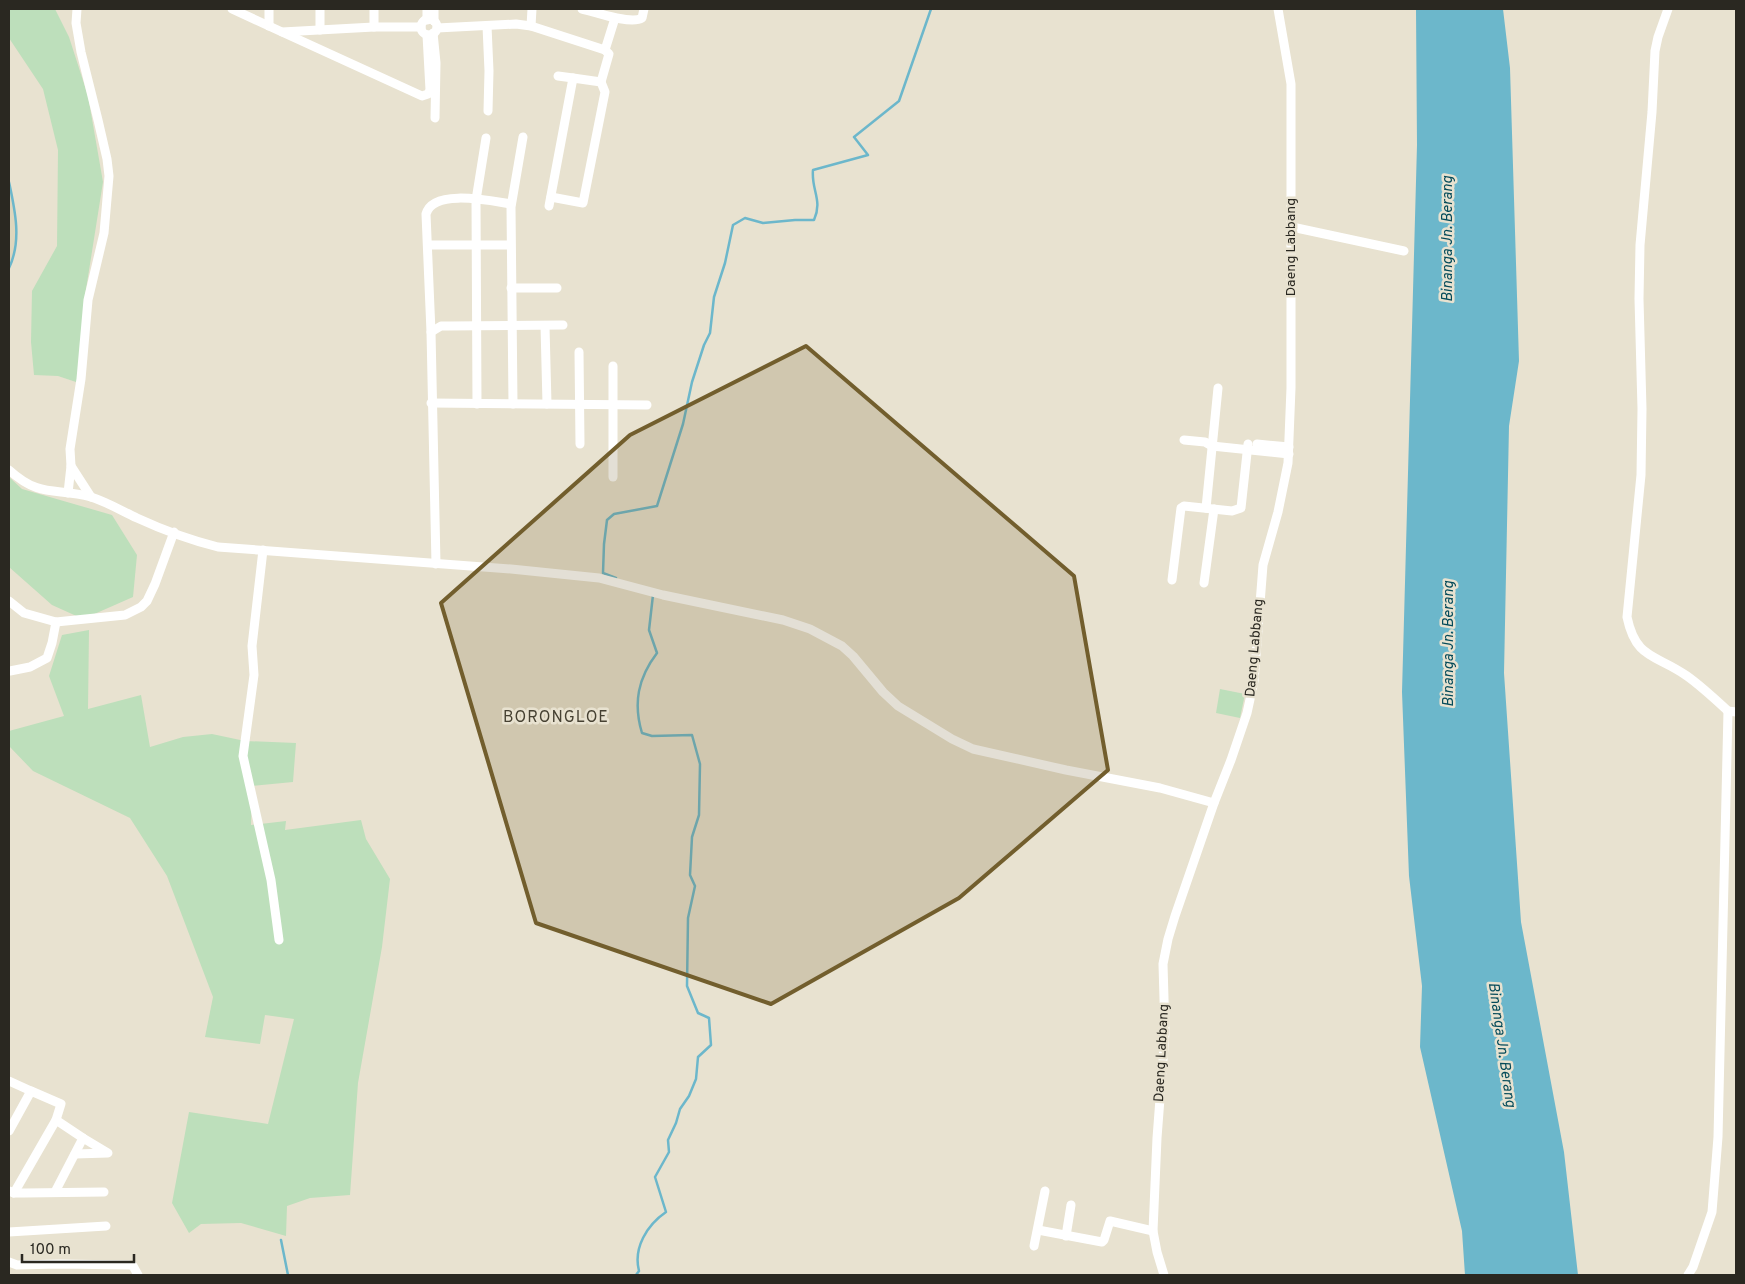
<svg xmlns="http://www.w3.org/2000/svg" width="1745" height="1284" viewBox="0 0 1745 1284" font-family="Overpass,sans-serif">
  <rect width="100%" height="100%" fill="#e8e2d0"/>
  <polygon fill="#ded6bd" points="9,182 14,205 16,235 13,259 9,268"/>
  <g fill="#bddfbb">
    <polygon points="9,9 55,9 69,37 88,96 103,182 84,302 79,383 58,376 34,375 31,342 32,291 57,246 58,150 43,89 9,38"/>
    <polygon points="9,477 22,489 112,515 137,555 133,597 83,619 52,605 9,567"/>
    <polygon points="89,630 88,709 141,695 150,747 183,737 212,734 245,741 296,743 293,782 252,786 251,825 286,821 285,830 361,820 366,839 390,879 382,947 358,1083 350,1195 310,1198 287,1206 286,1236 241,1223 201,1224 189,1233 172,1203 189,1112 268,1124 294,1019 265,1015 260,1044 205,1037 213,997 167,876 130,818 33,771 9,746 9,731 64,716 49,676 62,635"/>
    <polygon points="1220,689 1245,694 1240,718 1216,713"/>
  </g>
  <polygon fill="#6cb7cb" points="1416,9 1503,9 1510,68 1519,361 1509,426 1504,673 1521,922 1564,1152 1578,1275 1465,1275 1462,1231 1420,1047 1422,986 1409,876 1402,692 1417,145"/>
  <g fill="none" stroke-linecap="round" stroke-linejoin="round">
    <g stroke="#6cb7cb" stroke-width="2.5">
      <path d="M9 182C15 210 22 241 9 268"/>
      <path d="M616 578 603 573 604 544 607 520 614 514 657 506 683 424 692 382 704 345 710 333 714 297 725 263 733 225 745 218 763 223 795 220H814C823 200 811 190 813 170L868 155 854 137 899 101 931 9"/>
      <polyline points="281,1240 288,1275"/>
      <path d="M636 1275 639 1271C633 1248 647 1225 666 1212L655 1177 669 1152 668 1140 676 1123 680 1109 689 1096 696 1079 698 1057 711 1045 709 1018 698 1013 687 986 688 918 695 886 690 875 692 837 699 815 700 764 692 735 652 736 642 733C633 703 638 678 657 653L649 630 653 595"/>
    </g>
    <g stroke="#fff" stroke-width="9">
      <polyline points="232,9 282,32 374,27 421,27"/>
      <polyline points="269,9 269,26"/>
      <polyline points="320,9 320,30"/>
      <polyline points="374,9 374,27"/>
      <polyline points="427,9 427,20"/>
      <polyline points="434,9 434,21"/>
      <path d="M582 9C595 12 631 25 642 18L644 9"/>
      <path d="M1668 9 1658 37 1655 51 1652 112 1640 245 1639 299 1642 409 1641 475 1627 617C1636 660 1656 654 1687 676 1701 686 1715 699 1728 711L1736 712"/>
      <circle cx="429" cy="27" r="8"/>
      <polyline points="487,26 489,71 488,111"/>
      <polyline points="531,26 532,9"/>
      <polyline points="437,28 516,24 531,26 605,50 615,18"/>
      <polyline points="282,32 422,96 428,94 430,90 427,35"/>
      <polyline points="433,33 436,63 435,118"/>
      <polyline points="558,76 573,78"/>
      <polyline points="551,197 583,203 605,92 601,82"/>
      <polyline points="549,206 573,78 601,82 609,54 605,50"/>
      <polyline points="1292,227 1404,251"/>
      <polyline points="428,245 510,245"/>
      <polyline points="511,288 557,288"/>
      <polyline points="545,326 547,404"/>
      <polyline points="431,332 441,326 449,326 563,325"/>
      <polyline points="579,352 580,444"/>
      <polyline points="613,366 613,477"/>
      <polyline points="431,403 647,405"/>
      <polyline points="477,404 476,200 486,138"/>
      <polyline points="513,404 511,207 523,137"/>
      <polyline points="1184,440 1205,442 1212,446 1289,454"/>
      <polyline points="1257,444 1289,447"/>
      <polyline points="71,466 91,497"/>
      <path d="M9 470C41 499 56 487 91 497 107 502 122 511 137 518 163 530 190 540 218 547L511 569 599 578 663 595 783 620 810 629 842 646 853 656 883 692 898 706 952 739 973 749 1066 770 1160 788 1214 803"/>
      <polyline points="68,493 71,466 70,449 81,379 88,300 104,233 109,176 107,159 98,120 81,52 76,23 77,9"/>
      <polyline points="1206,508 1218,388"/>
      <polyline points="263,550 252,646 254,675 243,756 271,880 279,940"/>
      <path d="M436 564 431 332 426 214C433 188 491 201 511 204"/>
      <polyline points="1172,580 1181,508 1184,506 1232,511 1241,508 1248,444"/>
      <polyline points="1204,583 1214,509"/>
      <polyline points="9,601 24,613 56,622 125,615 141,607 147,601 155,584 174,532"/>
      <polyline points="10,671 30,667 47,658 52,643 56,622"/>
      <polyline points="9,1081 31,1091 9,1131"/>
      <polyline points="31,1091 61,1104 56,1120"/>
      <polyline points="75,1154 108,1153 83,1138"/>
      <polyline points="9,1191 14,1193 25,1193 104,1192"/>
      <polyline points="14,1193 56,1120 83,1138 55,1192"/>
      <polyline points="1038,1230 1102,1242 1104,1240 1110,1221 1153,1231"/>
      <polyline points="9,1232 106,1226"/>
      <polyline points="1066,1236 1071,1205"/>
      <polyline points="1034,1246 1045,1191"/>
      <polyline points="9,1262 17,1265 59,1264 129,1265 133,1266 138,1275"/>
      <polyline points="1164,1275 1157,1252 1153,1231 1157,1138 1165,1033 1163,964 1168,939 1175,916 1214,803 1231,760 1247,713 1254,681 1263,565 1278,512 1288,463 1291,388 1291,84 1278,9"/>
      <polyline points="1688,1275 1693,1267 1712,1212 1718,1137 1728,711"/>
    </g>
  </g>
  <path fill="#725e2d" fill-opacity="0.2" stroke="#725e2d" stroke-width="4" stroke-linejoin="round" d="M806 346 1074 576 1108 770 959 898 771 1004 536 923 441 603 630 435Z"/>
  <g text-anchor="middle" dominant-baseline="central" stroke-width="5" stroke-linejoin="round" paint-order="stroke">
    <g font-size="14" fill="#2a2821" stroke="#e8e2d0">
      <text transform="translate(1291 247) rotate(-90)">Daeng Labbang</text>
      <text transform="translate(1255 648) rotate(-85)">Daeng Labbang</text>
      <text transform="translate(1162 1053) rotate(-87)">Daeng Labbang</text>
    </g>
    <g font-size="15" font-style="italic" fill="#044a59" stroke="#e8e2d0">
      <text transform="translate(1448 239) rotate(-90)">Binanga Jn. Berang</text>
      <text transform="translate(1449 644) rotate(-90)">Binanga Jn. Berang</text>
      <text transform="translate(1501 1045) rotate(82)">Binanga Jn. Berang</text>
    </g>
    <g font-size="16" letter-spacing="1" fill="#464132" stroke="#e8e2d0">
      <text x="556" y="718">BORONGLOE</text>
    </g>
  </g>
  <rect width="1745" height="1284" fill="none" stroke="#2a2821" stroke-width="20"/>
  <path d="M22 1254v8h112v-8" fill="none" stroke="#2a2821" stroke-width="2.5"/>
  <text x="30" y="1254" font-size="15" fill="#2a2821" stroke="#e8e2d0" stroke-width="4" paint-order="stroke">100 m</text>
</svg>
